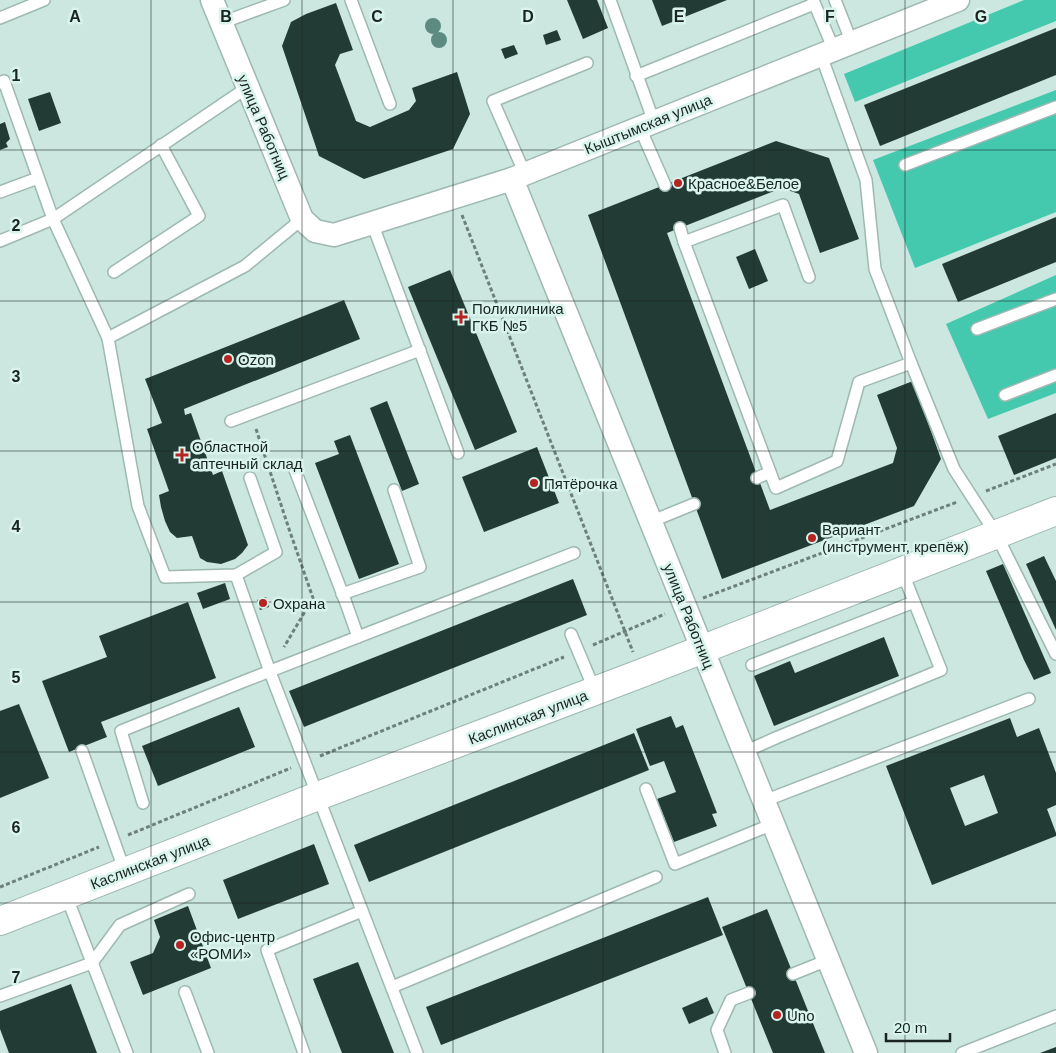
<svg xmlns="http://www.w3.org/2000/svg" width="1056" height="1053" viewBox="0 0 1056 1053" font-family="Helvetica,sans-serif">
  <rect width="100%" height="100%" fill="#cbe7df"/>
  <g fill="#44c9af">
    <polygon points="1024,0 1056,0 1056,21 855,102 844,74"/>
    <polygon points="1056,90 1056,212 915,268 873,160"/>
    <polygon points="1056,275 1056,393 988,419 946,324"/>
  </g>
  <g fill="#233b35" fill-rule="evenodd">
    <polygon points="567,0 597,0 608,28 583,39"/>
    <polygon points="652,0 727,0 662,26"/>
    <polygon points="336,3 353,50 340,54 335,65 356,121 370,127 409,110 416,101 412,88 457,72 470,114 453,149 364,179 319,156 282,46 291,22 306,14"/>
    <polygon points="1056,28 1056,75 880,146 864,105"/>
    <polygon points="557,30 561,40 546,45 543,35"/>
    <polygon points="514,45 518,54 505,59 501,49"/>
    <polygon points="50,92 61,123 39,131 28,99"/>
    <polygon points="5,122 10,139 6,143 8,147 0,150 0,124"/>
    <polygon points="776,141 829,158 859,239 820,253 799,194 782,188 667,233 770,510 893,463 897,448 877,395 913,381 941,459 914,506 722,579 588,215"/>
    <polygon points="1056,217 1056,262 958,302 942,264"/>
    <polygon points="755,249 768,281 749,289 736,257"/>
    <polygon points="450,270 517,432 475,450 408,287"/>
    <polygon points="344,300 360,339 184,409 185,415 191,413 213,475 222,471 248,545 242,553 235,559 221,564 207,562 200,558 192,536 177,538 170,532 165,521 161,507 159,495 169,491 147,429 162,423 145,379"/>
    <polygon points="387,401 419,484 402,491 370,408"/>
    <polygon points="1056,413 1056,458 1014,475 998,436"/>
    <polygon points="350,435 399,564 359,579 315,463 339,454 334,441"/>
    <polygon points="537,447 559,503 484,532 462,477"/>
    <polygon points="1044,556 1056,581 1056,630 1026,564"/>
    <polygon points="1003,564 1051,673 1034,680 1024,660 986,571"/>
    <polygon points="573,579 587,615 304,727 289,691"/>
    <polygon points="225,583 230,599 203,609 197,593"/>
    <polygon points="266,597 269,607 260,610 257,600"/>
    <polygon points="188,602 216,678 101,722 107,737 69,752 42,681 107,657 99,636"/>
    <polygon points="884,637 899,676 774,726 754,676 790,661 795,673"/>
    <polygon points="19,704 49,778 0,798 0,711"/>
    <polygon points="239,707 255,747 158,786 142,746"/>
    <polygon points="671,716 676,728 683,725 717,813 712,814 717,826 674,842 657,799 676,792 664,761 650,766 636,729"/>
    <path d="M1010 718 1017 737 1039 728 1056 773V805L1047 809 1056 833V836L932 885 886 766ZM984 775 998 813 965 826 950 788Z"/>
    <polygon points="634,733 649,770 369,882 354,845"/>
    <polygon points="314,844 329,884 238,919 223,880"/>
    <polygon points="708,897 723,935 441,1045 426,1007"/>
    <polygon points="188,906 211,968 143,995 130,962 153,953 160,937 154,920"/>
    <polygon points="767,909 825,1053 773,1053 722,927"/>
    <polygon points="358,962 394,1053 342,1053 313,979"/>
    <polygon points="71,984 97,1053 9,1053 0,1029 0,1011"/>
    <polygon points="707,997 714,1013 689,1024 682,1008"/>
    <polygon points="1056,1047 1056,1053 1040,1053"/>
  </g>
  <g fill="none" stroke-linecap="round" stroke-linejoin="round">
    <defs>
      <g id="lane">
        <polyline points="351,0 390,104"/>
        <polyline points="610,0 654,122"/>
        <polyline points="813,0 834,50"/>
        <polyline points="835,0 852,43"/>
        <polyline points="0,18 44,0"/>
        <polyline points="221,23 284,0"/>
        <polyline points="821,55 866,180 875,269 911,363"/>
        <polyline points="636,76 814,4"/>
        <polyline points="0,83 4,81 53,219 248,87"/>
        <polyline points="640,128 665,185"/>
        <polyline points="905,165 1056,107"/>
        <polyline points="525,174 493,101 587,63"/>
        <polyline points="0,192 38,178"/>
        <polyline points="372,223 458,453"/>
        <polyline points="680,228 684,242"/>
        <polyline points="0,241 53,219 108,338 245,266 302,219"/>
        <polyline points="114,272 199,216 161,145"/>
        <polyline points="809,277 783,205 684,242 776,488 837,461 859,382 911,363 954,469 996,534 1056,654"/>
        <polyline points="977,329 1056,299"/>
        <polyline points="108,338 138,506 165,577 236,575 276,552 250,478"/>
        <polyline points="1005,395 1056,375"/>
        <polyline points="231,421 420,350"/>
        <polyline points="295,470 346,603 358,637"/>
        <polyline points="757,478 770,472"/>
        <polyline points="650,522 694,504"/>
        <polyline points="236,575 270,672 417,1053"/>
        <polyline points="342,594 420,567 394,490"/>
        <polyline points="571,634 595,691"/>
        <polyline points="752,665 914,602"/>
        <polyline points="82,751 125,872"/>
        <polyline points="744,752 778,737 941,670 902,571"/>
        <polyline points="646,789 675,864 773,824"/>
        <polyline points="764,801 1029,699"/>
        <polyline points="143,803 121,731 242,682 574,553"/>
        <polyline points="66,895 127,1053"/>
        <polyline points="793,974 828,960"/>
        <polyline points="392,987 656,877"/>
        <polyline points="185,992 208,1053"/>
        <polyline points="0,996 92,963 120,925 189,894"/>
        <polyline points="304,1053 267,950 362,911"/>
        <polyline points="725,1053 717,1030 731,1000 749,993"/>
        <polyline points="962,1053 1056,1016"/>
      </g>
      <g id="street">
        <polyline points="212,0 302,219 315,231 334,235 512,179 958,0"/>
        <polyline points="512,179 866,1053"/>
      </g>
      <polyline id="secondary" points="0,921 318,796 642,673 1056,511"/>
    </defs>
    <use href="#lane" stroke="#9fb9b2" stroke-width="14"/>
    <use href="#street" stroke="#9fb9b2" stroke-width="25"/>
    <use href="#secondary" stroke="#9fb9b2" stroke-width="30"/>
    <g stroke="#6d807a" stroke-width="3" stroke-dasharray="4 2.5" stroke-linecap="butt">
      <polyline points="462,215 633,652"/>
      <polyline points="256,429 289,529 313,598 284,647"/>
      <polyline points="986,491 1056,464"/>
      <polyline points="703,598 957,502"/>
      <polyline points="593,645 665,614"/>
      <polyline points="320,756 564,657"/>
      <polyline points="128,835 291,768"/>
      <polyline points="0,887 99,847"/>
    </g>
    <use href="#lane" stroke="#fff" stroke-width="11"/>
    <use href="#street" stroke="#fff" stroke-width="22"/>
    <use href="#secondary" stroke="#fff" stroke-width="28"/>
  </g>
  <g fill="#5d8b82">
    <circle cx="433" cy="26" r="8"/>
    <circle cx="439" cy="40" r="8"/>
  </g>
  <path fill="none" stroke="#192320" stroke-width="1" stroke-opacity="0.55" d="M151 0V1053M302 0V1053M453 0V1053M603 0V1053M754 0V1053M905 0V1053M0 150H1056M0 301H1056M0 451H1056M0 602H1056M0 752H1056M0 903H1056"/>
  <g fill="#b42422" stroke="#d8f4ec" stroke-width="2">
    <circle cx="678" cy="183" r="5"/>
    <path d="M458.5 309.5h5v5h5v5h-5v5h-5v-5h-5v-5h5z"/>
    <circle cx="228" cy="359" r="5"/>
    <path d="M179.5 447.5h5v5h5v5h-5v5h-5v-5h-5v-5h5z"/>
    <circle cx="534" cy="483" r="5"/>
    <circle cx="812" cy="538" r="5"/>
    <circle cx="263" cy="603" r="5"/>
    <circle cx="180" cy="945" r="5"/>
    <circle cx="777" cy="1015" r="5"/>
  </g>
  <g text-anchor="middle" dominant-baseline="central" stroke-width="5" stroke-linejoin="round" paint-order="stroke">
    <g font-size="15" fill="#192320" stroke="#d8f4ec">
      <text transform="translate(648 124) rotate(-22)">Кыштымская улица</text>
      <text transform="translate(264 127) rotate(67)">улица Работниц</text>
      <text transform="translate(689 616) rotate(68)">улица Работниц</text>
      <text transform="translate(528 717) rotate(-21)">Каслинская улица</text>
      <text transform="translate(150 862) rotate(-21)">Каслинская улица</text>
    </g>
    <g font-size="15" fill="#192320" stroke="#d8f4ec" text-anchor="start">
      <text x="688" y="183">Красное&amp;Белое</text>
      <text x="472" y="308">Поликлиника<tspan x="472" dy="17">ГКБ №5</tspan></text>
      <text x="238" y="359">Ozon</text>
      <text x="192" y="446">Областной<tspan x="192" dy="17">аптечный склад</tspan></text>
      <text x="544" y="483">Пятёрочка</text>
      <text x="822" y="529">Вариант<tspan x="822" dy="17">(инструмент, крепёж)</tspan></text>
      <text x="273" y="603">Охрана</text>
      <text x="190" y="936">Офис-центр<tspan x="190" dy="17">«РОМИ»</tspan></text>
      <text x="787" y="1015">Uno</text>
    </g>
  </g>
  <g font-size="16" text-anchor="middle" font-weight="bold" fill="#192320" stroke="#d8f4ec" stroke-width="5" stroke-linejoin="round" paint-order="stroke">
    <text x="75" y="22">A</text>
    <text x="226" y="22">B</text>
    <text x="377" y="22">C</text>
    <text x="528" y="22">D</text>
    <text x="679" y="22">E</text>
    <text x="830" y="22">F</text>
    <text x="981" y="22">G</text>
    <text x="16" y="81">1</text>
    <text x="16" y="231">2</text>
    <text x="16" y="382">3</text>
    <text x="16" y="532">4</text>
    <text x="16" y="683">5</text>
    <text x="16" y="833">6</text>
    <text x="16" y="983">7</text>
  </g>
  <path d="M886 1033v8h64v-8" fill="none" stroke="#192320" stroke-width="2.5"/>
  <text x="894" y="1033" font-size="15" fill="#192320" stroke="#d8f4ec" stroke-width="4" paint-order="stroke">20 m</text>
</svg>
